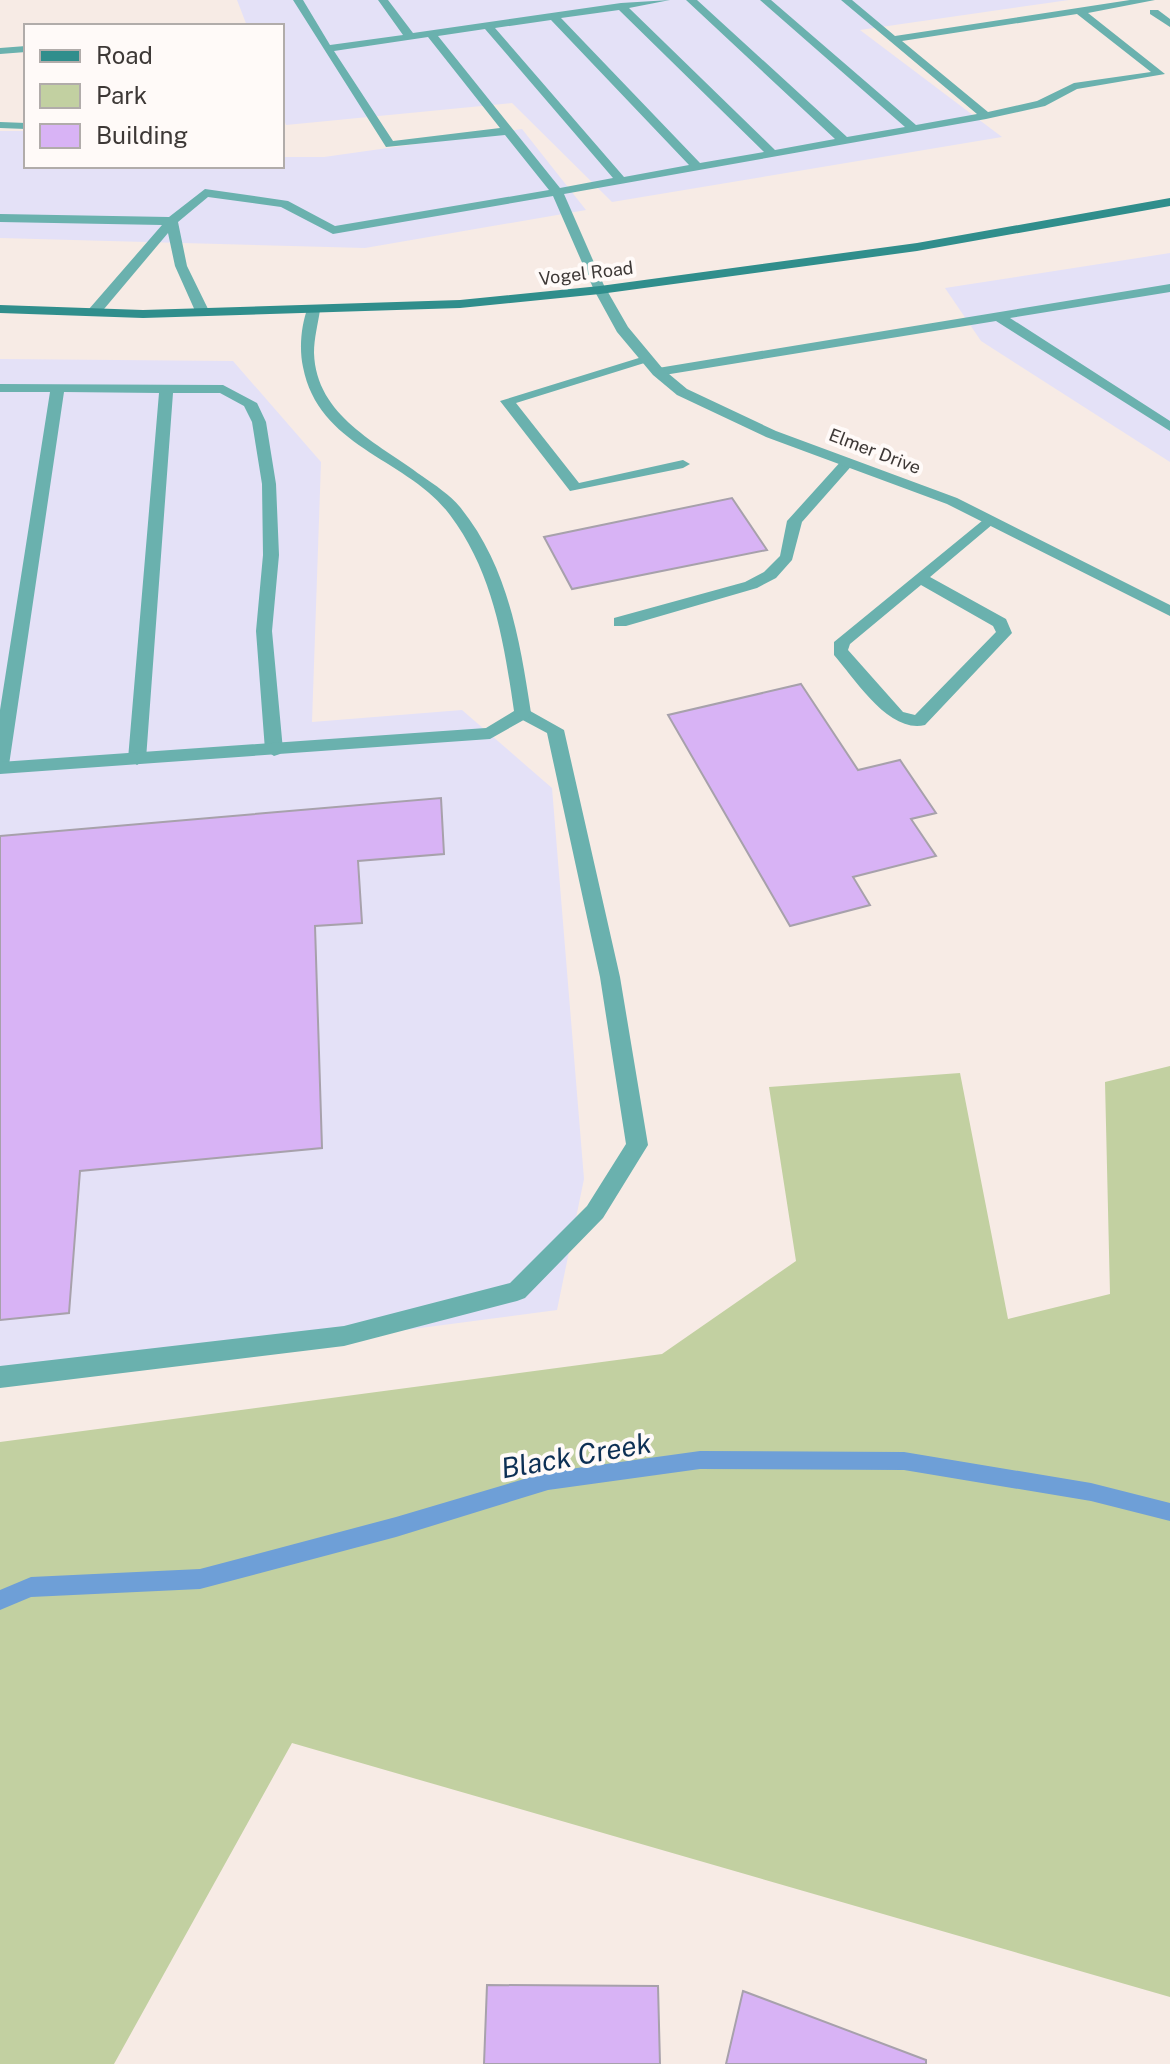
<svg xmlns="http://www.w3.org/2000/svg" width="1170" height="2064" viewBox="0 0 1170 2064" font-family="'Public Sans',sans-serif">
  <rect width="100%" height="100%" fill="#f7ebe5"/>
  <g fill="#e4e1f7">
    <polygon points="237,0 1069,0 860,30 1002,137 612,202 512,103 286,125 282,115 282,26 247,26"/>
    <polygon points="522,129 586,210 365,248 0,238 0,131 26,131 26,166 282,166 282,157 324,157"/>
    <polygon points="1170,253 1170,462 981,341 945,288"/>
    <polygon points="0,359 233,361 321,462 312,722 462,710 552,788 584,1179 557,1310 0,1383"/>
  </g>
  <polygon fill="#c2d0a1" points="1170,1066 1170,1997 292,1743 114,2064 0,2064 0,1442 662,1354 796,1261 769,1087 960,1073 1008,1319 1110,1294 1105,1082"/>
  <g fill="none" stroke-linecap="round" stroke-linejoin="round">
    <polygon fill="#6e9fd7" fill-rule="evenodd" points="700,1451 904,1452 1091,1483 1170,1503 1170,1521 1091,1501 904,1470 700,1469 548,1490 396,1537 200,1589 31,1597 0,1610 0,1590 31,1577 200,1569 396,1517 548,1472"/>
  </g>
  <g fill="#d8b3f5" stroke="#a7a1ab" stroke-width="2">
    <polygon points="732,498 767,550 572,589 544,537"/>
    <polygon points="801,684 858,770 900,760 936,813 911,819 936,856 853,877 870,905 790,926 668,715"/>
    <polygon points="441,798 444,854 358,861 362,923 315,926 322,1148 80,1171 69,1313 0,1320 0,836"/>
    <polygon points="487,1985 658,1986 660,2064 484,2064"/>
    <polygon points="743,1991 926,2060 926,2064 726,2064"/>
  </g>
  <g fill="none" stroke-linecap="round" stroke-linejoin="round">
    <g fill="#6ab1ae" fill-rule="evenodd">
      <path d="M293 0H303L330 45 403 35 378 0H388L413 33 621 3 670 0 629 8 775 150 835 139 686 0H697L847 137 905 127 760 0H771L916 125 977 114 841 0H852L895 36 1130 0H1155L1088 13 1165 74 1077 89 1045 106 986 119 564 194 606 290 600 294 594 290 553 196 333 234 281 207 208 197 178 222 187 266 210 313 208 316 196 313 175 266 168 233 99 315H89V309L162 225 0 222V214L169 217 205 189 288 201 335 226 549 190 505 135 386 147ZM619 10 764 152 700 163 561 18ZM1077 14 1151 72 1074 83 1037 101 988 112 902 41ZM551 20 689 165 624 177 495 28ZM485 29 613 178 560 188 438 36ZM428 37 500 128 393 141 334 51Z"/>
      <polygon points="26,46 26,52 0,54 0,48"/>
      <polygon points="0,122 26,123 26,129 0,128"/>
      <polygon points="1170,284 1170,292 1010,318 1170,421 1170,431 996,321 658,376 651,372 658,368"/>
      <polygon points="642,357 654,360 516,403 579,483 683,460 690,464 683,468 570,491 500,401"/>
      <polygon points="0,384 223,385 257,403 266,422 276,484 279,555 272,631 283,750 280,754 274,756 265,750 256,631 263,555 262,484 252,422 244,406 220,393 173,393 146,759 137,765 128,759 159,393 64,392 9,765 0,771 0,710 50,392 0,392"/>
      <polygon points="848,458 855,462 802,522 792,560 776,578 757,588 626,626 614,626 614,618 745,582 764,572 780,556 787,521 843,459"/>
      <path d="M988 516 993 518V524L930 577 1006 619 1012 633 925 725C889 734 855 679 834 655V642ZM921 585 993 626 996 632 915 715 903 712 848 650 850 644Z"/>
      <polygon points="523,707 564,730 620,977 648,1145 603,1218 525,1298 517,1301 344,1346 0,1388 0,1366 344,1326 510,1283 587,1206 626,1144 600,977 547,733 517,717 515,713"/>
    </g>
    <g fill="#6ab1ae" fill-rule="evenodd">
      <polygon points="1150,10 1158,10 1170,19 1170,27 1150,14"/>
      <polygon points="595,287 605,287 628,327 663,369 687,389 776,431 957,498 1170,605 1170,616 947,504 766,437 677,395 653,375 617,332 594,290"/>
      <path d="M308 307 320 310C318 324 314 338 314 353 316 416 378 443 422 476 435 485 450 495 460 507 508 566 520 641 531 713L529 717 490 739 0 774V762L486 728 514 711C504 642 493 572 450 515 408 458 319 449 303 367 299 349 301 325 308 307Z"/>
    </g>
    <polygon fill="#308e8c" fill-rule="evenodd" points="1170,198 1170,206 917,251 600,294 460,308 143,318 0,313 0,305 143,310 460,300 600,286 917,243"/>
  </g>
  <g text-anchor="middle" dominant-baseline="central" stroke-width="8" stroke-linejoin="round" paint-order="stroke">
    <g font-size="18" fill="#3d3836" stroke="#fffaf8">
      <text transform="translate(586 273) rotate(-7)">Vogel Road</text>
      <text transform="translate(875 451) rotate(21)">Elmer Drive</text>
    </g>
    <g font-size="28" font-style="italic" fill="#0c2f54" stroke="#fffaf8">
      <text transform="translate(576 1455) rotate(-10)">Black Creek</text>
    </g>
  </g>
  <rect x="24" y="24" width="260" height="144" fill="#fffaf8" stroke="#b1acaa" stroke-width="2"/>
  <rect x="40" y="50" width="40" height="12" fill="#308e8c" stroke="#b1acaa" stroke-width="2"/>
  <text x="96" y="64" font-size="24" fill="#3d3836">Road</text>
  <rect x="40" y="84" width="40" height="24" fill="#c2d0a1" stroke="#b1acaa" stroke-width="2"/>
  <text x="96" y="104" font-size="24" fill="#3d3836">Park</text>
  <rect x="40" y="124" width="40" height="24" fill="#d8b3f5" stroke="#b1acaa" stroke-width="2"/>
  <text x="96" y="144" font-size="24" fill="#3d3836">Building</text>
</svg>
